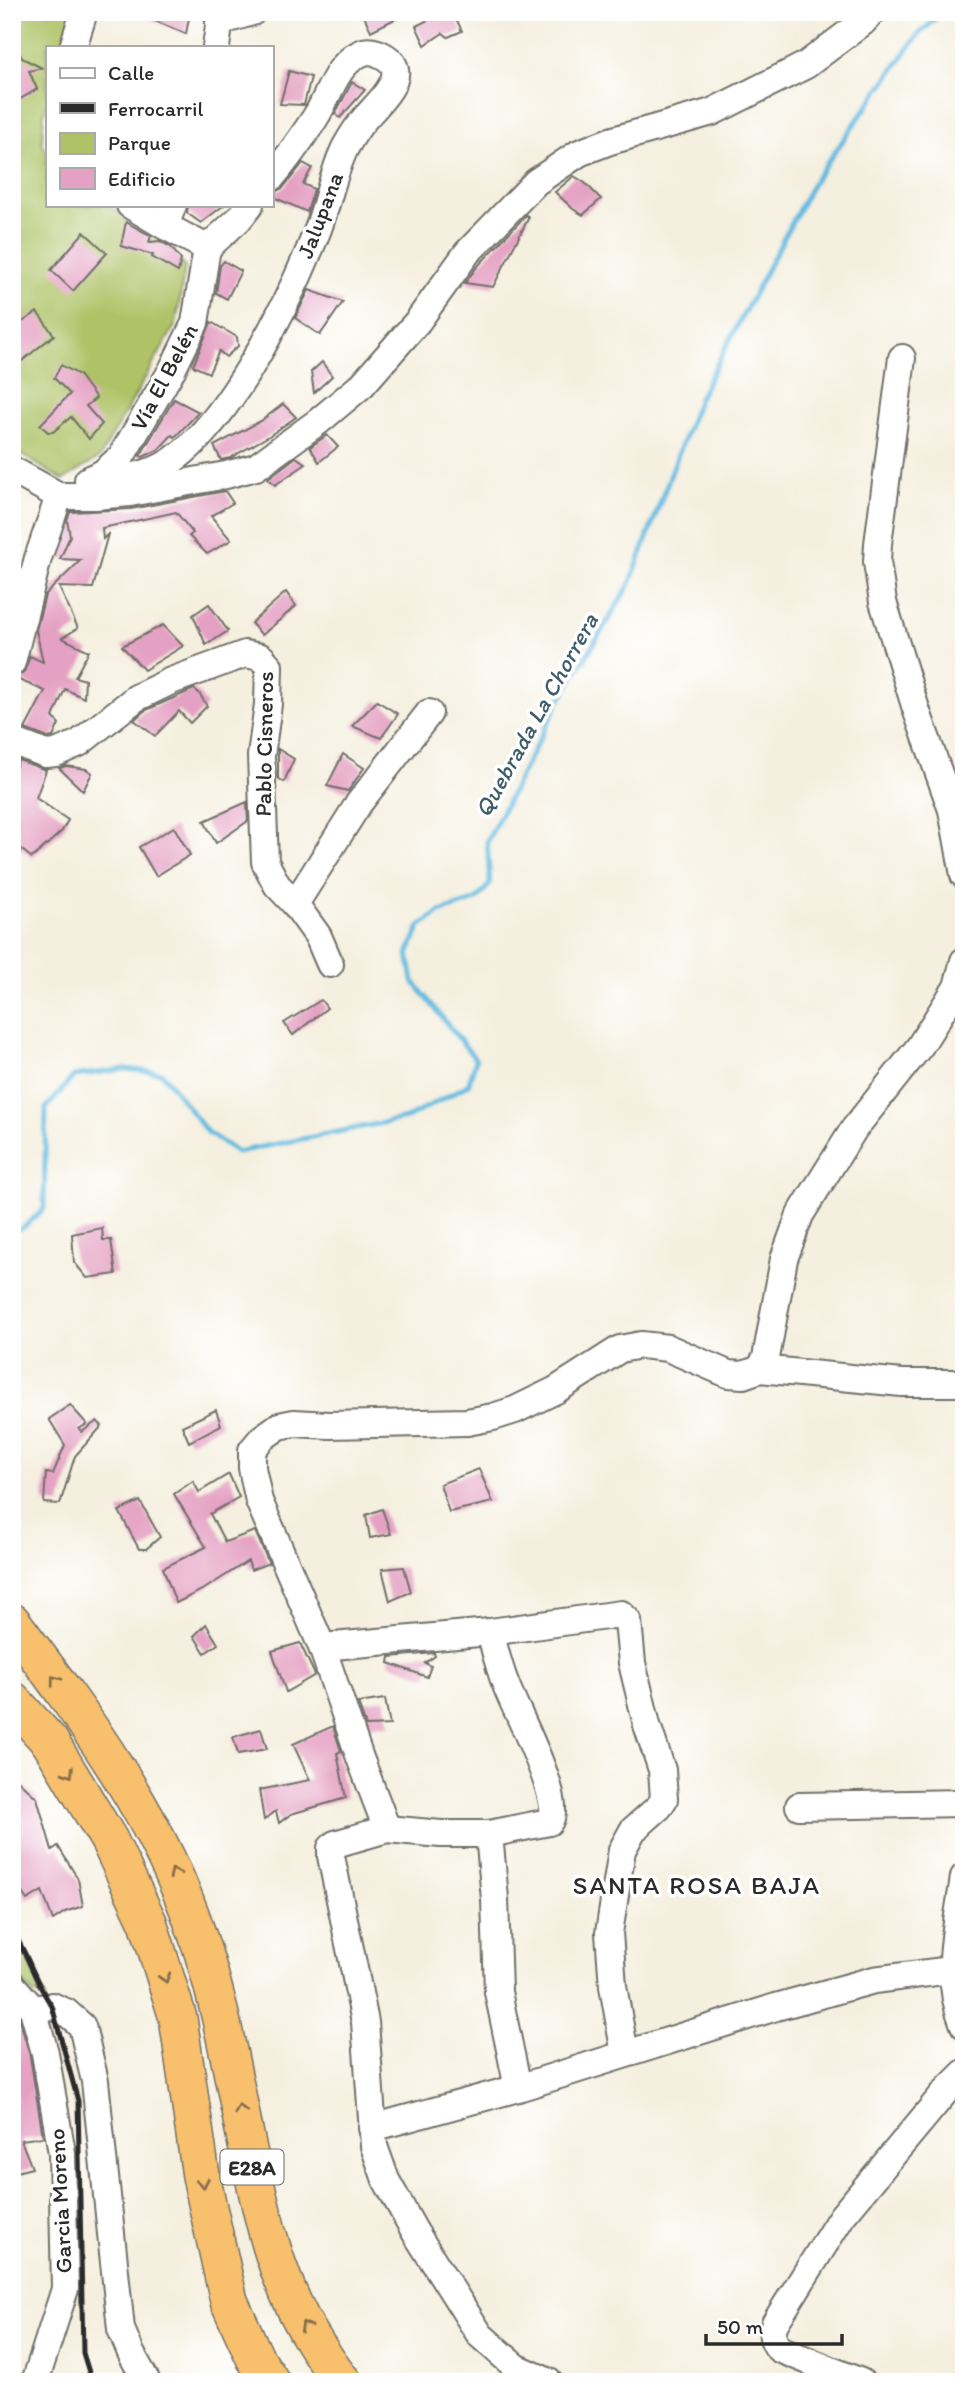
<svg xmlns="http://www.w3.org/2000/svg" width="976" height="2394" viewBox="0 0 976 2394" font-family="Itim,sans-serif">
  <rect width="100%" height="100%" fill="#fff"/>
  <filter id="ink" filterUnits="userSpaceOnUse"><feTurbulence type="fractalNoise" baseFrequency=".0143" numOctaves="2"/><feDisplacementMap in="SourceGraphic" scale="14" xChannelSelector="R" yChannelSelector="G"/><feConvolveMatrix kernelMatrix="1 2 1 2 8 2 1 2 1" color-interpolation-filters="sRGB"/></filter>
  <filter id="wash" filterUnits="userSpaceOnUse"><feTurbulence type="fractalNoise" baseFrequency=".00686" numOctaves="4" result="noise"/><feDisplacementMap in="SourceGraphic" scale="28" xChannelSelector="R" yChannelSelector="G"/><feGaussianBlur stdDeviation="1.57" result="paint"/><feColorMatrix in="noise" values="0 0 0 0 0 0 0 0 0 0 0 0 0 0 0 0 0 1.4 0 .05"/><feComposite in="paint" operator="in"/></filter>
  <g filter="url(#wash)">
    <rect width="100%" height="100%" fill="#f4efde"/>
    <g fill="#afc266" stroke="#6d7648" stroke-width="2">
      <polygon points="12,12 76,12 70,47 47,47 47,105 44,114 42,144 47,151 47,205 105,205 149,225 185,267 176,324 100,457 63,480 12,449"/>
      <polygon points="12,1932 40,1985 37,1986 45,1996 33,1994 12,1970"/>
    </g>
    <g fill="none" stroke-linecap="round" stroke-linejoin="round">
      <polyline stroke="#62b9df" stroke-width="5" points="12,1231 24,1227 44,1209 46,1108 74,1076 125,1069 162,1073 207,1132 237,1152 407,1118 468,1085 476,1060 413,981 408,954 420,926 440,912 476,900 490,884 487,841 558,703 630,584 699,398 814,181 918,35 943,12"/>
    </g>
    <g id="blocks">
      <g fill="#e5a1c3">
        <polygon points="134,12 190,12 186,34"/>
        <polygon points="362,12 409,12 371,31"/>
        <polygon points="444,12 453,12 462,31 448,37 443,33 425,45 416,26"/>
        <polygon points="12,38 22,58 42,68 29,71 37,89 12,104"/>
        <polygon points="289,71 311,77 304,105 280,104"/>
        <polygon points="352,82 365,90 340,118 335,114"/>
        <polygon points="303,163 312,168 303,184 314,189 307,212 271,196 271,193 283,188"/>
        <polygon points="574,176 585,183 601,199 583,215 573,209 555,192"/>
        <polygon points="188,205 224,205 201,223 187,213"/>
        <polygon points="526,215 529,217 493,287 465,283 477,267"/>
        <polygon points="126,222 151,236 149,242 160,241 171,247 181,260 178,272 152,257 153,255 121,246"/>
        <polygon points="84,232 107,253 73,291 51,270"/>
        <polygon points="224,261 241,271 227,299 216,293 220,266"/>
        <polygon points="309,290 343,302 320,335 295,318"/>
        <polygon points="37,312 54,335 12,369 12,329"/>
        <polygon points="211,322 237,337 238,346 226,357 219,351 209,373 193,366"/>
        <polygon points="322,362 332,376 314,393 311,372"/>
        <polygon points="61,365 79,375 96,398 86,406 102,424 89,439 71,417 53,432 48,432 40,425 70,394 54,378"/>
        <polygon points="174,399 199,412 175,437 172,435 158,450 143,457 140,456"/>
        <polygon points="283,404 296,417 269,436 230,458 221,460 214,446 261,421"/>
        <polygon points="327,435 338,447 319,462 310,447"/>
        <polygon points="296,457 306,464 275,485 268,478"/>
        <polygon points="225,491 233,503 211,516 231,540 207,554 189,536 193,533 176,512 102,528 103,539 108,534 93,588 59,587 78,628 62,638 89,651 75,677 85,680 84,698 65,689 53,717 59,724 53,737 48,738 25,729 45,691 12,677 24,672 30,656 43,662 36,630 45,595 81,560 60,559 70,536 67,520 70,512 131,509"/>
        <polygon points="286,592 296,606 262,635 251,623"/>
        <polygon points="209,604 228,631 206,645 193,615"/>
        <polygon points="163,625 183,646 144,670 122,646"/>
        <polygon points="194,689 199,693 207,706 190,723 179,711 155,736 134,720 144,711"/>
        <polygon points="377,701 398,714 381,738 352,726"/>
        <polygon points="278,749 294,759 284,782 278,778"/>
        <polygon points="343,754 364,768 348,791 327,786"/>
        <polygon points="18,760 46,770 36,798 68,820 62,831 32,858 12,842 12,778"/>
        <polygon points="66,766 86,769 92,773 83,791 59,768"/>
        <polygon points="247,802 248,821 216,843 204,821"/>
        <polygon points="174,827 190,855 156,876 139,847"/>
        <polygon points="321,1000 327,1008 293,1035 284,1023"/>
        <polygon points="102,1228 103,1240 111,1240 116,1274 87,1278 74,1262 72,1234"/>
        <polygon points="70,1405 87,1424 79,1429 82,1432 97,1421 102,1426 75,1456 60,1504 44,1503 46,1473 53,1474 65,1445 49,1419"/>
        <polygon points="216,1410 221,1425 189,1442 182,1426"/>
        <polygon points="479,1469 493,1502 449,1512 440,1484"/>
        <polygon points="229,1474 239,1497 210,1514 225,1542 255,1531 269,1563 251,1570 248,1561 206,1588 176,1603 163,1568 206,1547 174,1494 193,1481 199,1492"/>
        <polygon points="140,1501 160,1537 146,1549 139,1549 119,1511"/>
        <polygon points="382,1509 391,1534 370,1538 366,1515"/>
        <polygon points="404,1567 411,1592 390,1601 382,1569"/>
        <polygon points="206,1624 218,1644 205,1653 194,1636"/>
        <polygon points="300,1643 315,1675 286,1692 272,1651"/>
        <polygon points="434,1653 435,1656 425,1663 431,1666 427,1677 389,1663 390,1657"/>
        <polygon points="385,1699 390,1725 366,1726 358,1703"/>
        <polygon points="333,1726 341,1751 337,1753 346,1798 291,1814 279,1823 276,1811 264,1820 259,1790 310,1780 293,1744"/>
        <polygon points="261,1729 267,1749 238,1754 233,1737"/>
        <polygon points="12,1775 37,1798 52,1850 58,1846 78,1879 83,1906 65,1912 53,1920 42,1891 27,1900 12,1878"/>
        <polygon points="12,2009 19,2017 30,2056 43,2137 21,2140 32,2168 16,2172 12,2156 12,2101 17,2101 12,2055"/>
      </g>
    </g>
  </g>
  <g filter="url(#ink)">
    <use href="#blocks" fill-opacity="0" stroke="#71706a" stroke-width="2"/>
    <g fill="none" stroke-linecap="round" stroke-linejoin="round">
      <defs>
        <g id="minor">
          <polyline points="219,22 252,12"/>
          <polyline points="73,47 84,12"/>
          <polyline points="216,47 221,12"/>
          <polyline points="130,205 165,226"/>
          <polyline points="207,248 239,219 250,205"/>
          <polyline points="902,358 878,544 877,562 883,602 916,709 952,810 964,875"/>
          <polyline points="12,470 59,496 95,496 130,493 226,475 256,467 319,421 362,385 418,321 467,253 536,182 579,153 610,141 712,112 806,65 863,22 872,12"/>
          <path d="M103 473C119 482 133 477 149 472 220 450 292 295 318 229 328 202 333 173 345 148 351 137 358 126 366 117 379 102 416 70 380 54 374 51 366 50 359 54 334 67 329 97 315 118 301 139 288 159 271 178"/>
          <polyline points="88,480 103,473 121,457 172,370 195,323 207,248 165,226 173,205"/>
          <polyline points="12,662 38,558 59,496"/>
          <polyline points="12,741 46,754 56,753 79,743 136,698 171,681 245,654 261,657 269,666 268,704 261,756 265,862 277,885 295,904 318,936 330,964"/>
          <polyline points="295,904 359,803 429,713"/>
          <polyline points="760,1369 902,1383 964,1383"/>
          <path d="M490 1632C495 1650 499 1668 506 1685 515 1710 565 1801 549 1822L489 1834H441L387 1829 335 1844 331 1848V1856L365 2022 374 2146 386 2180 415 2232 480 2335 516 2367 549 2382"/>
          <polyline points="322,1647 490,1632 621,1614 628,1621 632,1663 647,1725 662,1770 664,1799 659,1807 633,1830 622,1850 609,1933 613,1986 625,2054"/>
          <polyline points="799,1806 964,1803"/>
          <polyline points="387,1829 360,1758 322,1647 259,1501 252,1468 252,1450 262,1438 279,1426 294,1423 329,1425 467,1422 493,1417 515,1410 556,1390 620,1349 641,1345 668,1348 728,1374 743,1375 760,1369 766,1358 784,1259 800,1215 854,1129 920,1046 957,987 964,961"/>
          <polyline points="489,1834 495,1899 498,1992 518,2088"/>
          <path d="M964 1877C957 1928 943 1976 964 2025"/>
          <polyline points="12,1985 33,2009 45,2053 62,2153 65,2289 35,2382"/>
          <polyline points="33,2009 52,2006 66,2012 82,2026 95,2081 121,2329 131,2353 147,2382"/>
          <polyline points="372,2128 518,2088 776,2007 874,1980 951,1970"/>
          <path d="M861 2382 779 2349C772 2340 771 2334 775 2323L842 2216 946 2091 964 2073"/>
        </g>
        <g id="highway">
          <path d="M12 1622C85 1719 159 1818 197 1934 220 2001 232 2071 246 2140 262 2215 275 2283 318 2348 326 2359 333 2372 343 2382"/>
          <polyline points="12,1700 50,1742 109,1840 148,1922 178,2018 201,2176 229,2301 255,2358 271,2382"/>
        </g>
      </defs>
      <use href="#minor" stroke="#71706a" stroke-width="30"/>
      <use href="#highway" stroke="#71706a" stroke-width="40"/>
      <use href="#minor" stroke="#fff" stroke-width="26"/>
      <use href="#highway" stroke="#f8bf6c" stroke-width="37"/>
      <path stroke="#2b2b2b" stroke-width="5" d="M12 1930C28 1954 35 1983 52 2006L78 2101 83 2353 92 2382"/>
    </g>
    <defs><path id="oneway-chevron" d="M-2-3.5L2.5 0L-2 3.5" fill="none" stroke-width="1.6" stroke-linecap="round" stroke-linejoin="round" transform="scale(1.75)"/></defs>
    <g stroke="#876e48">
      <use href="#oneway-chevron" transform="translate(55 1680) rotate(-127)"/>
      <use href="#oneway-chevron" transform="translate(69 1773) rotate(59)"/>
      <use href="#oneway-chevron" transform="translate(174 1873) rotate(-116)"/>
      <use href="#oneway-chevron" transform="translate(165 1978) rotate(73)"/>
      <use href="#oneway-chevron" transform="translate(240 2109) rotate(-102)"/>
      <use href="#oneway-chevron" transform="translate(203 2183) rotate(79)"/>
      <use href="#oneway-chevron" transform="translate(305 2326) rotate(-120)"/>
    </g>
  </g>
  <g text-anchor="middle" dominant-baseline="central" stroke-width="7" stroke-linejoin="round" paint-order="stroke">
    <rect fill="#fff" stroke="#6b6b6b" stroke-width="2" x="220.5" y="2149.5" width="63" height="35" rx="5"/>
    <g font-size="21" font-weight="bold" fill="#2b2b2b">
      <text x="252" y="2167">E28A</text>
    </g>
    <g font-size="23" fill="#2b2b2b" stroke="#fff">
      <text transform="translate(320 215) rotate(-69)">Jalupana</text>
      <text transform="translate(164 377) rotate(-62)">Vía El Belén</text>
      <text transform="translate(264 744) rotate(-89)">Pablo Cisneros</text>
      <text transform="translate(60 2201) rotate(-93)">Garcia Moreno</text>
    </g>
    <g font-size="24" font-style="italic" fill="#3e5d6a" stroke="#fff">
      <text transform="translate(536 715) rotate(-61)">Quebrada La Chorrera</text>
    </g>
    <g font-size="26" letter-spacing="2" fill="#2b2b2b" stroke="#fff">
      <text x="697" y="1885">SANTA ROSA BAJA</text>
    </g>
  </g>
  <rect width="976" height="2394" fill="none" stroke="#fff" stroke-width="42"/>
  <rect x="46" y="46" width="228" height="161" fill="#ffffff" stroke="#aaaaaa" stroke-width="2"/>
  <rect x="60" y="68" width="35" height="10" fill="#ffffff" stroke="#aaaaaa" stroke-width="2"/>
  <text x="108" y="80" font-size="21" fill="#2b2b2b">Calle</text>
  <rect x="60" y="103" width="35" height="10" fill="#2b2b2b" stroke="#aaaaaa" stroke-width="2"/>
  <text x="108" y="116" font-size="21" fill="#2b2b2b">Ferrocarril</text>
  <rect x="60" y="133" width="35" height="21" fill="#afc266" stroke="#aaaaaa" stroke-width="2"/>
  <text x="108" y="150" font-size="21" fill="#2b2b2b">Parque</text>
  <rect x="60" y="168" width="35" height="21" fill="#e5a1c3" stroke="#aaaaaa" stroke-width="2"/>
  <text x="108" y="186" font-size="21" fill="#2b2b2b">Edificio</text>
  <path d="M706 2334v10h136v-10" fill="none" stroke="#2b2b2b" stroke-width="3.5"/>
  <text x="717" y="2334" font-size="21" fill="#2b2b2b" stroke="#ffffff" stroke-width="5" paint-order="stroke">50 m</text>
</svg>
